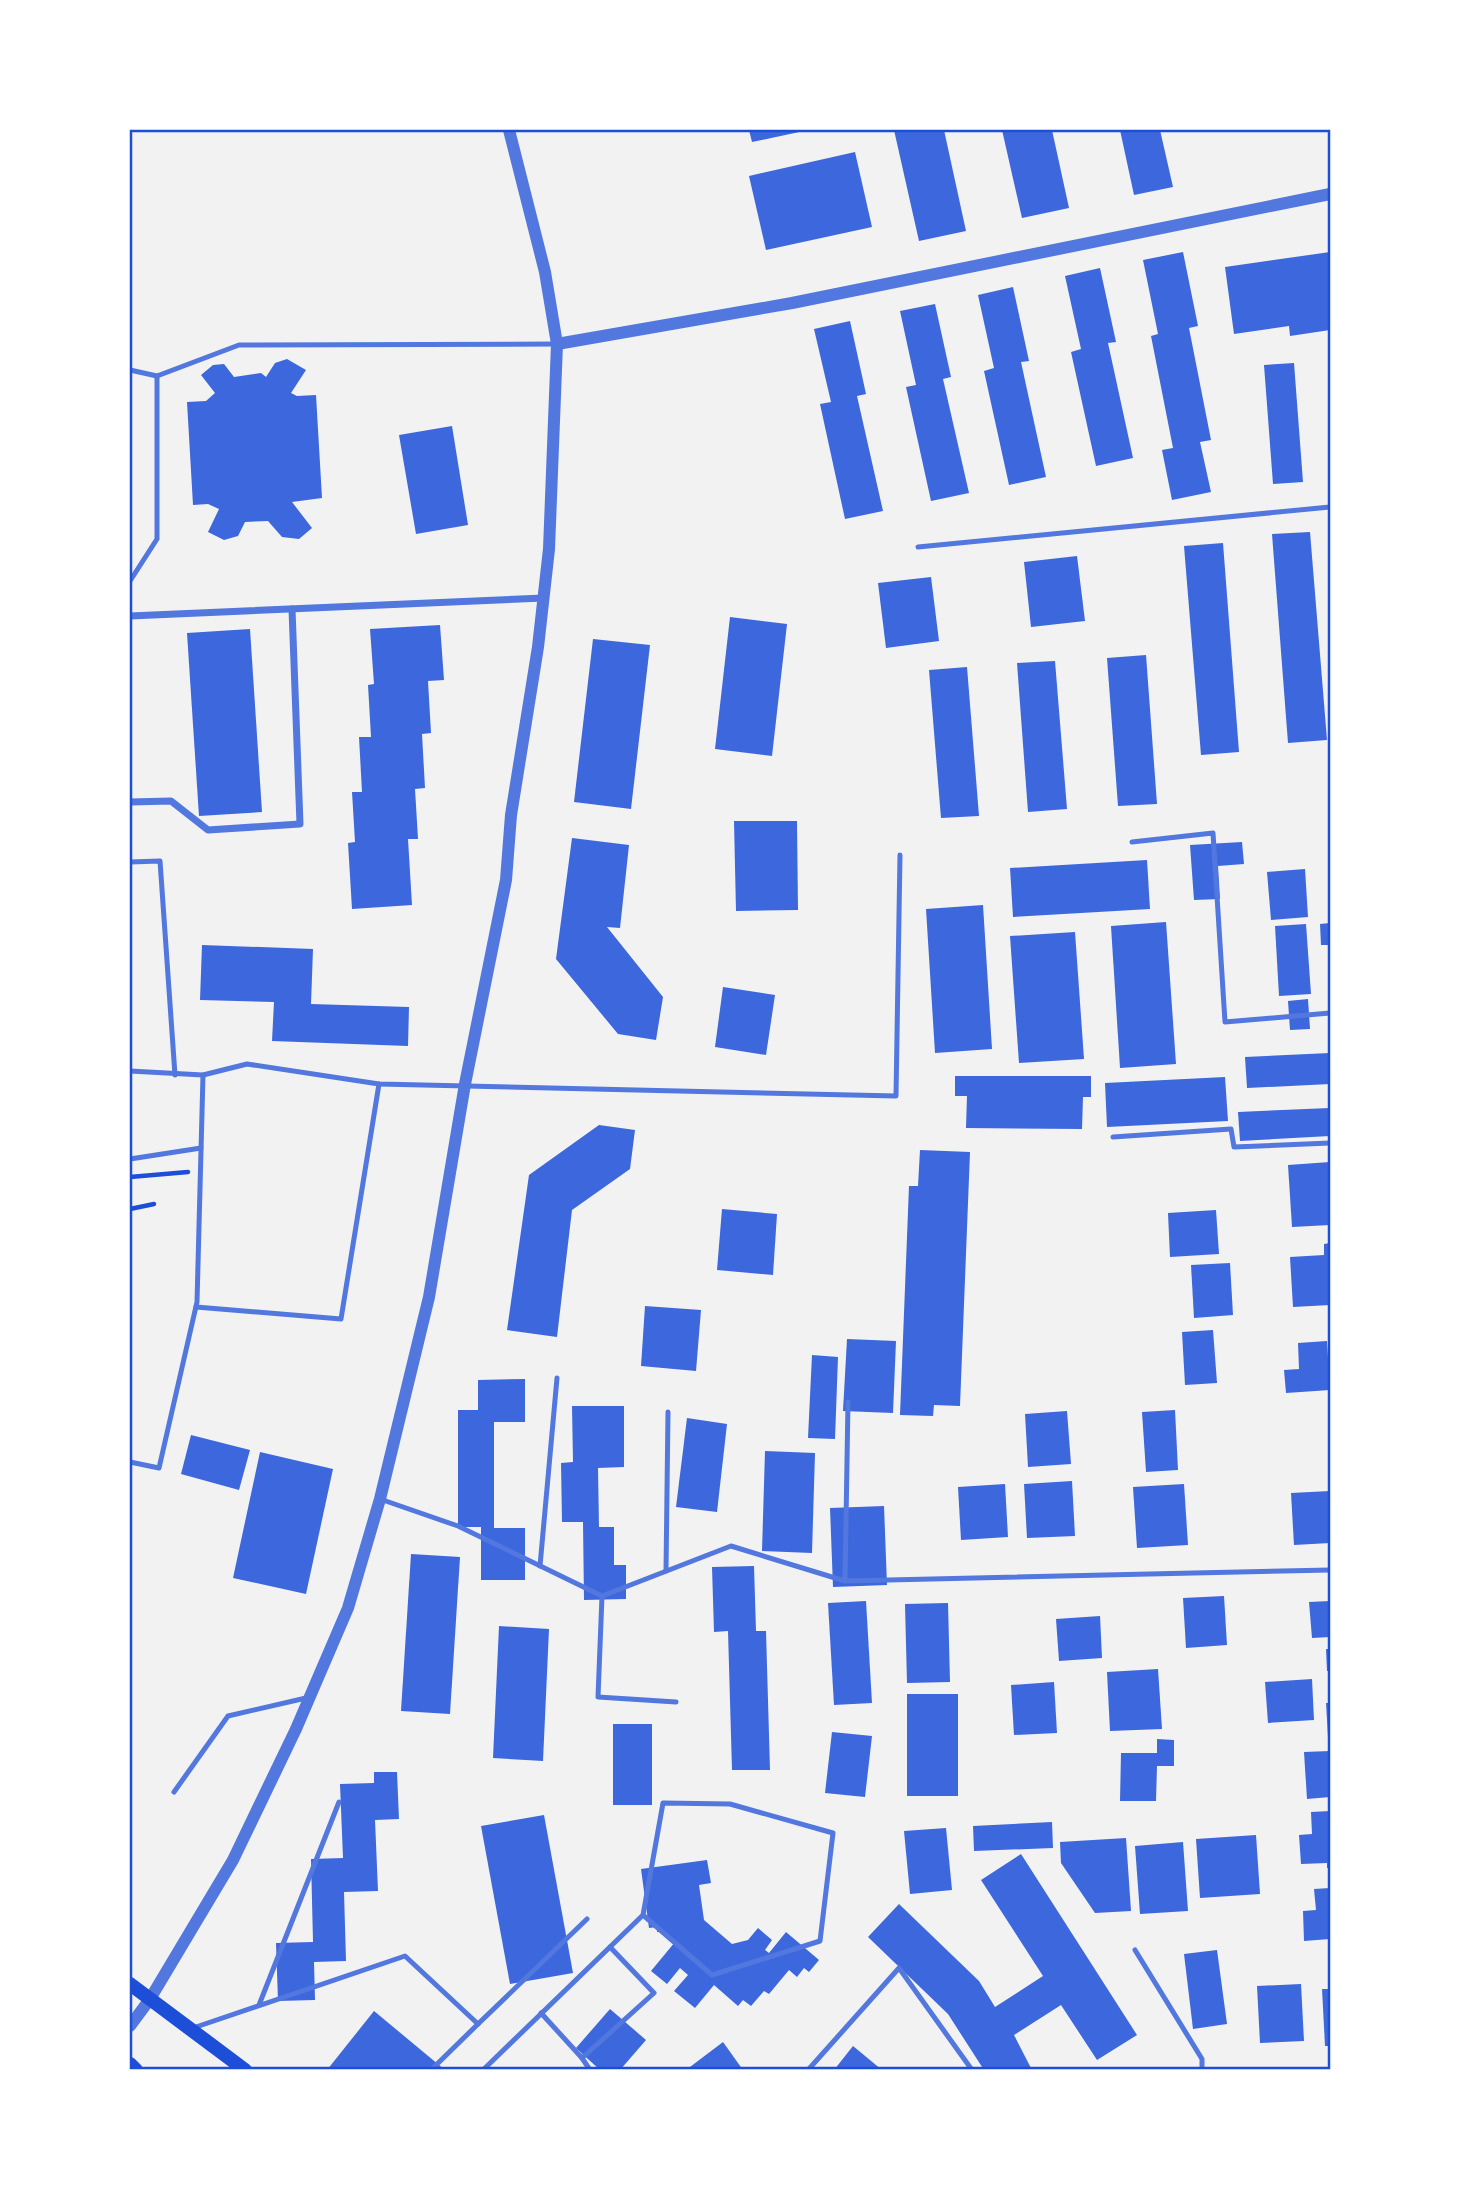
<svg xmlns="http://www.w3.org/2000/svg" width="1460" height="2199" viewBox="0 0 1460 2199" font-family="Signika,sans-serif">
  <rect width="100%" height="100%" fill="#f2f2f2"/>
  <g fill="#3d67dc">
    <polygon points="749,130 804,130 804,131 752,142"/>
    <polygon points="894,130 944,130 966,231 919,241"/>
    <polygon points="1002,130 1052,130 1069,208 1022,218"/>
    <polygon points="1120,130 1160,130 1173,187 1134,195"/>
    <polygon points="855,152 872,227 766,250 749,176"/>
    <polygon points="1183,252 1198,326 1189,328 1211,440 1200,442 1211,492 1172,500 1162,450 1173,448 1151,336 1158,334 1143,260"/>
    <polygon points="1330,252 1330,330 1290,336 1289,326 1234,334 1225,267"/>
    <polygon points="1100,268 1116,342 1108,343 1133,458 1096,466 1071,352 1081,349 1065,276"/>
    <polygon points="1013,287 1029,361 1021,362 1046,477 1009,485 984,371 994,368 978,295"/>
    <polygon points="935,304 951,377 943,379 969,493 931,501 906,387 916,385 900,311"/>
    <polygon points="850,321 866,394 857,396 883,511 845,519 820,404 831,402 814,329"/>
    <polygon points="287,359 306,370 291,393 297,396 316,395 322,498 292,502 312,528 299,539 282,537 268,521 245,522 238,536 224,540 208,532 219,509 208,504 193,505 187,402 206,401 215,393 201,375 213,365 224,364 234,377 261,373 266,377 275,363"/>
    <polygon points="1294,363 1303,482 1273,484 1264,365"/>
    <polygon points="452,426 468,525 416,534 399,435"/>
    <polygon points="1310,532 1327,740 1288,743 1272,534"/>
    <polygon points="1223,543 1239,752 1201,755 1184,546"/>
    <polygon points="1077,556 1085,621 1031,627 1024,562"/>
    <polygon points="931,577 939,641 886,648 878,583"/>
    <polygon points="730,617 787,624 772,756 715,749"/>
    <polygon points="440,625 444,680 428,681 431,733 422,734 425,788 415,789 418,839 408,839 412,905 352,909 348,843 355,842 352,792 362,792 359,737 371,737 368,685 374,684 370,629"/>
    <polygon points="250,629 262,812 199,816 187,633"/>
    <polygon points="593,639 650,645 631,809 574,802"/>
    <polygon points="1146,655 1157,804 1118,806 1107,658"/>
    <polygon points="1055,661 1067,809 1028,812 1017,663"/>
    <polygon points="967,667 979,816 941,818 929,670"/>
    <polygon points="734,821 797,821 798,910 736,911"/>
    <polygon points="572,838 629,845 620,928 607,927 663,997 656,1040 618,1034 556,959"/>
    <polygon points="1242,842 1244,864 1218,866 1220,899 1194,900 1190,845"/>
    <polygon points="1147,860 1150,909 1013,917 1010,868"/>
    <polygon points="1305,869 1308,917 1271,920 1267,872"/>
    <polygon points="983,905 992,1049 935,1053 926,909"/>
    <polygon points="1166,922 1176,1064 1120,1068 1111,926"/>
    <polygon points="1330,923 1330,945 1321,945 1320,924"/>
    <polygon points="1306,924 1311,994 1279,996 1275,926"/>
    <polygon points="1075,932 1084,1059 1019,1063 1010,936"/>
    <polygon points="202,945 313,949 311,1004 409,1007 408,1046 272,1041 274,1002 200,1000"/>
    <polygon points="723,987 775,995 766,1055 715,1047"/>
    <polygon points="1308,999 1310,1029 1290,1030 1288,1001"/>
    <polygon points="1330,1053 1330,1084 1247,1088 1245,1057"/>
    <polygon points="955,1076 1091,1076 1091,1097 1083,1097 1082,1129 966,1128 967,1096 955,1096"/>
    <polygon points="1225,1077 1228,1121 1107,1127 1105,1083"/>
    <polygon points="1330,1108 1330,1136 1240,1141 1238,1112"/>
    <polygon points="599,1125 635,1130 630,1169 572,1210 557,1337 507,1330 529,1175"/>
    <polygon points="920,1150 970,1152 960,1406 934,1405 933,1416 900,1415 909,1186 918,1186"/>
    <polygon points="1330,1162 1330,1225 1292,1227 1288,1165"/>
    <polygon points="722,1209 777,1214 773,1275 717,1270"/>
    <polygon points="1216,1210 1219,1254 1170,1257 1168,1213"/>
    <polygon points="1330,1243 1330,1305 1293,1307 1290,1257 1324,1255 1324,1244"/>
    <polygon points="1230,1263 1233,1315 1194,1318 1191,1265"/>
    <polygon points="645,1306 701,1310 696,1371 641,1366"/>
    <polygon points="1213,1330 1217,1383 1185,1385 1182,1332"/>
    <polygon points="847,1339 896,1341 893,1413 843,1411"/>
    <polygon points="1327,1341 1330,1390 1286,1393 1284,1370 1299,1369 1298,1343"/>
    <polygon points="812,1355 838,1357 835,1439 808,1438"/>
    <polygon points="525,1379 525,1422 494,1422 494,1528 525,1528 525,1580 481,1580 481,1527 458,1527 458,1410 478,1410 478,1380"/>
    <polygon points="572,1406 624,1406 624,1467 598,1468 599,1527 614,1527 614,1565 626,1565 626,1599 584,1600 583,1522 562,1522 561,1463 573,1462"/>
    <polygon points="1175,1410 1178,1470 1146,1472 1142,1412"/>
    <polygon points="1067,1411 1071,1464 1028,1467 1025,1414"/>
    <polygon points="687,1418 727,1424 717,1512 676,1507"/>
    <polygon points="191,1435 250,1450 239,1490 181,1474"/>
    <polygon points="765,1451 815,1453 812,1553 762,1551"/>
    <polygon points="260,1452 333,1469 306,1594 233,1578"/>
    <polygon points="1072,1481 1075,1536 1027,1538 1024,1484"/>
    <polygon points="1005,1484 1008,1537 961,1540 958,1487"/>
    <polygon points="1184,1484 1188,1545 1137,1548 1133,1487"/>
    <polygon points="1330,1491 1330,1543 1294,1545 1291,1493"/>
    <polygon points="884,1506 887,1585 833,1587 830,1508"/>
    <polygon points="411,1554 460,1557 450,1714 401,1711"/>
    <polygon points="754,1566 756,1631 766,1631 770,1770 732,1770 728,1631 714,1632 712,1567"/>
    <polygon points="1224,1596 1227,1645 1186,1648 1183,1598"/>
    <polygon points="866,1601 872,1703 834,1705 828,1603"/>
    <polygon points="1330,1601 1330,1637 1312,1638 1309,1602"/>
    <polygon points="948,1603 950,1682 907,1683 905,1604"/>
    <polygon points="1100,1616 1102,1658 1059,1661 1056,1619"/>
    <polygon points="499,1626 549,1629 543,1761 493,1758"/>
    <polygon points="1326,1649 1330,1649 1330,1671 1327,1671"/>
    <polygon points="1158,1669 1162,1729 1110,1731 1107,1672"/>
    <polygon points="1312,1679 1314,1720 1268,1723 1265,1682"/>
    <polygon points="1054,1682 1057,1733 1014,1735 1011,1685"/>
    <rect x="907" y="1694" width="51" height="102"/>
    <polygon points="1326,1703 1330,1703 1330,1737 1328,1737"/>
    <rect x="613" y="1724" width="39" height="81"/>
    <polygon points="832,1732 872,1736 865,1797 825,1793"/>
    <polygon points="1157,1739 1174,1740 1174,1766 1157,1766 1156,1801 1120,1801 1121,1753 1157,1753"/>
    <polygon points="1330,1751 1330,1797 1307,1799 1304,1752"/>
    <polygon points="374,1772 397,1772 399,1819 375,1820 378,1891 344,1892 346,1961 314,1962 315,2000 278,2001 276,1943 313,1942 311,1859 343,1858 340,1784 374,1783"/>
    <polygon points="1330,1811 1330,1868 1327,1868 1327,1863 1301,1864 1299,1835 1312,1834 1311,1812"/>
    <polygon points="544,1815 573,1973 510,1984 481,1826"/>
    <polygon points="1052,1822 1053,1848 974,1851 973,1826"/>
    <polygon points="946,1828 952,1890 910,1894 904,1831"/>
    <polygon points="1256,1835 1260,1894 1200,1898 1196,1839"/>
    <polygon points="1126,1838 1131,1911 1095,1913 1061,1863 1060,1842"/>
    <polygon points="1183,1842 1188,1911 1140,1914 1135,1846"/>
    <polygon points="1021,1854 1137,2035 1097,2060 1061,2005 1014,2035 1032,2070 984,2070 948,2014 868,1937 899,1904 979,1981 995,2007 1043,1976 981,1880"/>
    <polygon points="707,1860 711,1883 699,1885 704,1920 732,1944 748,1940 758,1928 772,1940 765,1950 769,1953 786,1932 819,1960 809,1972 804,1968 797,1977 789,1970 769,1994 764,1991 751,2006 743,2000 738,2006 714,1985 695,2008 674,1991 688,1975 680,1968 667,1984 651,1971 675,1942 663,1932 657,1932 657,1927 649,1928 641,1869"/>
    <polygon points="1330,1888 1330,1939 1304,1941 1303,1911 1316,1910 1314,1889"/>
    <polygon points="1217,1950 1227,2024 1193,2029 1184,1954"/>
    <polygon points="1301,1984 1304,2041 1260,2043 1257,1986"/>
    <polygon points="1322,1989 1330,1989 1330,2046 1325,2046"/>
    <polygon points="610,2009 646,2040 620,2070 600,2070 576,2048"/>
    <polygon points="374,2011 445,2070 327,2070"/>
    <polygon points="723,2042 743,2070 686,2070"/>
    <polygon points="853,2046 882,2070 834,2070"/>
  </g>
  <g fill="none" stroke-linecap="round" stroke-linejoin="round">
    <g stroke="#1d4ed8" stroke-width="4.5">
      <polyline points="130,1177 188,1172"/>
      <polyline points="130,1209 154,1204"/>
    </g>
    <g stroke="#5277de" stroke-width="5">
      <polyline points="130,370 157,376 239,345 557,344"/>
      <polyline points="918,547 1330,507"/>
      <polyline points="130,581 157,539 157,376"/>
      <polyline points="1132,842 1213,833 1225,1022 1330,1013"/>
      <polyline points="130,862 160,861 175,1075"/>
      <polyline points="130,1071 203,1075 247,1064 379,1084 896,1096 900,855"/>
      <polyline points="1113,1137 1231,1129 1234,1147 1330,1143"/>
      <polyline points="130,1159 201,1148"/>
      <polyline points="196,1307 341,1319 379,1084"/>
      <polyline points="130,1462 159,1468 197,1302 203,1075"/>
      <polyline points="380,1499 458,1526 602,1596 731,1546 845,1581 1330,1570"/>
      <polyline points="540,1566 557,1378"/>
      <polyline points="666,1571 668,1412"/>
      <polyline points="845,1581 848,1402"/>
      <polyline points="602,1596 598,1697 676,1702"/>
      <polyline points="174,1792 228,1716 306,1698"/>
      <polyline points="1135,1950 1202,2059 1202,2070"/>
      <polyline points="259,2005 339,1802"/>
      <polyline points="541,2013 582,2058"/>
      <polyline points="478,2024 587,1919"/>
      <polyline points="193,2028 405,1956 478,2024 431,2070"/>
      <polyline points="483,2070 643,1915 663,1803 730,1804 833,1833 820,1941 712,1975 643,1915"/>
      <polyline points="590,2070 582,2058 654,1993 610,1947"/>
      <polyline points="808,2070 899,1968 972,2070"/>
    </g>
    <g stroke="#5277de" stroke-width="7">
      <polyline points="130,616 544,598"/>
      <polyline points="130,802 171,801 208,830 300,824 292,609"/>
    </g>
    <g stroke="#5277de" stroke-width="12">
      <polyline points="557,344 792,303 1330,194"/>
      <polyline points="130,2026 150,1999 233,1860 296,1729 348,1608 380,1499 429,1297 465,1084 506,880 511,815 538,647 549,549 557,344 545,272 509,130"/>
    </g>
    <g stroke="#1d4ed8" stroke-width="14">
      <polyline points="130,1984 245,2070"/>
      <polyline points="130,2064 136,2070"/>
    </g>
  </g>
  <rect width="1460" height="2199" fill="none" stroke="#ffffff" stroke-width="262"/>
  <rect x="131" y="131" width="1198" height="1937" fill="none" stroke="#1d4ed8" stroke-width="2.5"/>
</svg>
